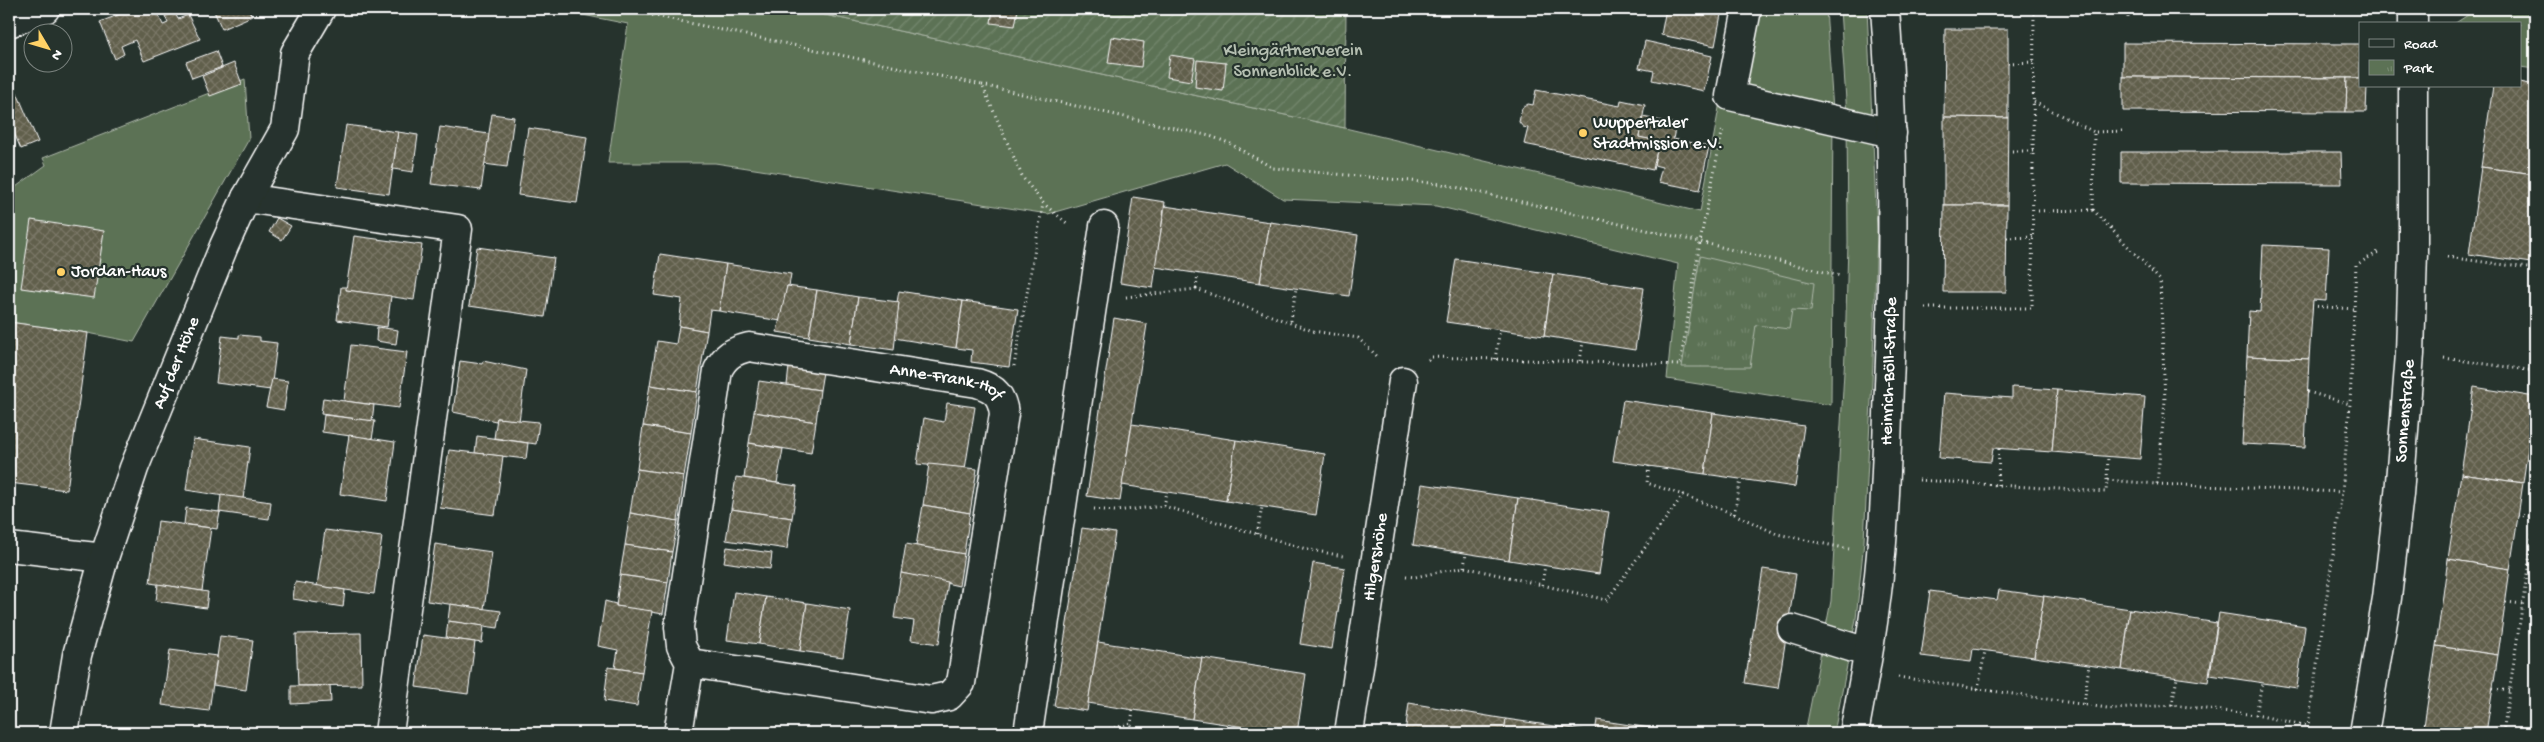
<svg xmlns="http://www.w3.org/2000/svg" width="2544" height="742" viewBox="0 0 2544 742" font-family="'Gochi Hand',sans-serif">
  <defs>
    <pattern id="park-tufts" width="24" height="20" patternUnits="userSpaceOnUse" patternTransform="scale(1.25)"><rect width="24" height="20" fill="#5c7255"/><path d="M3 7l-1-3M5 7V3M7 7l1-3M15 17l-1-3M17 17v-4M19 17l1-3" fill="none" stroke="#74876e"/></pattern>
    <pattern id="garden-furrows" width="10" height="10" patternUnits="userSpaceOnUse" patternTransform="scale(1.25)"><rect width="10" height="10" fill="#5c7255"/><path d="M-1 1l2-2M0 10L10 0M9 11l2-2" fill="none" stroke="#74876e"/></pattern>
    <pattern id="building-cross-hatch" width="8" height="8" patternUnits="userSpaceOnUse" patternTransform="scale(1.25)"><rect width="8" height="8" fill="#615e4b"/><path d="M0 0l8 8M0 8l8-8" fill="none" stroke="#797666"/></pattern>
  </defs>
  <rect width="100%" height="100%" fill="#26332d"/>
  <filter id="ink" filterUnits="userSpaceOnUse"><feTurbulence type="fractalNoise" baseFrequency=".02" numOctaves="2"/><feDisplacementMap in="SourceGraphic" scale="10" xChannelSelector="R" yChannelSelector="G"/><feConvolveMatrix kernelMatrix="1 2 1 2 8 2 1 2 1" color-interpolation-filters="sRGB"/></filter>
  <g filter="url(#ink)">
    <g fill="#5c7255" stroke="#aeb8aa">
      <polygon points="553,9 798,9 1345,128 1700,212 1737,9 1826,9 1833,111 1831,405 1667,379 1678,264 1436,206 1283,199 1225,163 1048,214 715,163 608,163 628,24"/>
      <polygon points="1840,9 1867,9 1877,230 1873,361 1864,541 1856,619 1834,733 1805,733 1831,601 1845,354 1848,243 1847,116"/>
      <polygon points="2485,12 2535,12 2535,69 2520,67 2520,24 2454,24 2471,13"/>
      <polygon points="245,79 249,139 134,342 88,333 9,322 9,192 46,165 43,158"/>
    </g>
    <polygon fill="url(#park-tufts)" stroke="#aeb8aa" points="1700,256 1814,283 1811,311 1792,310 1789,329 1756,325 1750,367 1682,367"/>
    <polygon fill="url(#garden-furrows)" stroke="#aeb8aa" points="798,9 1346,9 1345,128"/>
    <g fill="url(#building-cross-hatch)" stroke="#fff">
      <polygon points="133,9 156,9 163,25 168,23 165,16 175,13 178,19 188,15 200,39 144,61 135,40 121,46 124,54 115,59 100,22"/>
      <polygon points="213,9 248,9 252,16 222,29"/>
      <polygon points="993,9 1018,9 1015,26 991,23"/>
      <polygon points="1666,9 1722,9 1715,46 1661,35"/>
      <polygon points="1945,29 2008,29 2008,118 1944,117"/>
      <polygon points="1112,37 1144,42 1141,67 1108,63"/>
      <polygon points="1645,41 1712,56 1704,91 1652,80 1654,71 1639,68"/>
      <polygon points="2123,43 2360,44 2360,78 2123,77"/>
      <polygon points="216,51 222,67 192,78 186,62"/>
      <polygon points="1170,55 1195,59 1191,81 1167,77"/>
      <polygon points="1197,60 1226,63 1223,91 1195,87"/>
      <polygon points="234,63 242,84 210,96 202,76"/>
      <polygon points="9,74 38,142 21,149 14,133 9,135"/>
      <polygon points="2123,77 2347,78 2346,112 2123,111"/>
      <polygon points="2347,78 2360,78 2360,86 2367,86 2366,112 2346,112"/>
      <polygon points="2520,82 2535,85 2535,174 2481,167 2493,86 2520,86"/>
      <polygon points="1536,90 1620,106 1621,100 1645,105 1639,137 1659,141 1653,170 1524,144 1528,128 1523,127 1519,122 1522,108 1528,104 1533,105"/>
      <polygon points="492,114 514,117 507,167 484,164"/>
      <polygon points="1643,117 1676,124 1673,139 1709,146 1700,190 1658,182 1662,167 1654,165 1659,141 1639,137"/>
      <polygon points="1944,117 2008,118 2007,205 1944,205"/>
      <polygon points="346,125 398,132 389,194 337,187"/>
      <polygon points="440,127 489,134 481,190 431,184"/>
      <polygon points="528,128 587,137 577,203 518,195"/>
      <polygon points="398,132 418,135 413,172 393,169"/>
      <polygon points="2121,152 2341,152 2342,184 2121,183"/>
      <polygon points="2481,167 2535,174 2535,233 2531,263 2469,254"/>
      <polygon points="1133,197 1165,202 1153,288 1120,283"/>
      <polygon points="1944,205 2007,205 2006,292 1943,292"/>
      <polygon points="1165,206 1270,222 1260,283 1155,267"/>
      <polygon points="277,218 291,226 282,240 269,232"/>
      <polygon points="31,220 104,231 94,298 21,288"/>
      <polygon points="1270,222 1358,235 1349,296 1260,283"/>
      <polygon points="354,236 422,245 414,300 346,290"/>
      <polygon points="2263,245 2329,248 2326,301 2313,300 2309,359 2247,356 2249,311 2260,312"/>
      <polygon points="477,247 554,258 545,317 469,306"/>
      <polygon points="660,254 726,264 719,311 710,310 707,331 679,326 682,299 654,295"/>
      <polygon points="1456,259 1553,274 1544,336 1446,322"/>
      <polygon points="726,264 791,274 789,286 787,286 781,321 719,311"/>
      <polygon points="1553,274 1644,288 1635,350 1544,336"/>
      <polygon points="787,286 817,290 809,337 777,332"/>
      <polygon points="341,287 346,287 346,290 391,296 387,327 337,320"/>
      <polygon points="817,290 858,297 851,344 809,337"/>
      <polygon points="899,291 963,301 956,348 894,338 899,302 897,302"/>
      <polygon points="858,297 899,302 894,350 851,344"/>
      <polygon points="963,301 1018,309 1009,367 971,362 972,350 956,348"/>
      <polygon points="1114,318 1147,324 1120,501 1087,496"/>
      <polygon points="9,322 88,333 67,490 9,483"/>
      <polygon points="679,326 707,331 697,392 650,385 657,341 676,344"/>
      <polygon points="377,327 398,330 396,344 376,341"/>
      <polygon points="239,335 260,337 260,341 277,343 271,390 216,383 222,336 239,338"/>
      <polygon points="351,345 407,352 399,408 344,401"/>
      <polygon points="2247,356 2309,359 2305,447 2242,444"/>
      <polygon points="460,361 482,364 483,361 526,370 519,421 497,418 496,421 453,412"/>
      <polygon points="789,367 823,372 820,390 787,385"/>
      <polygon points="272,379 288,381 284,410 266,407"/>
      <polygon points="759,381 820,390 816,422 754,412"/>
      <polygon points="650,385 697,392 691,433 643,426"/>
      <polygon points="2012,387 2057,390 2052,452 1993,448 1991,462 1939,458 1944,393 2012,398"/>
      <polygon points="2474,387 2535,397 2523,483 2461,474"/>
      <polygon points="2057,390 2145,397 2140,459 2052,452"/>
      <polygon points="323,398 374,405 372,421 321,414"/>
      <polygon points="1623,400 1713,413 1705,474 1613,461"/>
      <polygon points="947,403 975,407 965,469 917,464 924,418 944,422"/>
      <polygon points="754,412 816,422 811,453 749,443"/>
      <polygon points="1713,413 1804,426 1795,487 1705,474"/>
      <polygon points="324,415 375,421 372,439 322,432"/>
      <polygon points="497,418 539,422 536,444 494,438"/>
      <polygon points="1132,424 1236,440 1226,501 1122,485"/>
      <polygon points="643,426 691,433 684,476 637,469"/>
      <polygon points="349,435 395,442 387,501 340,494"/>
      <polygon points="477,436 528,443 526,459 475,453"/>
      <polygon points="193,439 250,447 243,499 186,490"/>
      <polygon points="1236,440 1325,454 1316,515 1226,501"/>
      <polygon points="749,443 783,449 777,483 744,478"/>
      <polygon points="449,450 503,456 495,515 440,508"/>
      <polygon points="929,464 977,469 970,513 923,505"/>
      <polygon points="637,469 684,476 678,521 630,513"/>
      <polygon points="2461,474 2523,483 2510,569 2448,559"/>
      <polygon points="736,477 797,486 792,518 731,509"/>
      <polygon points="1422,484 1518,498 1509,560 1413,545"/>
      <polygon points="221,495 271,502 269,519 219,512"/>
      <polygon points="1518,498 1609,512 1599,574 1509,560"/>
      <polygon points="923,505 970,513 964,554 916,546"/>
      <polygon points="186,508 220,512 217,529 184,524"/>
      <polygon points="731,509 792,518 787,549 726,540"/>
      <polygon points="630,513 678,521 672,552 625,545"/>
      <polygon points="158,521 211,528 202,591 150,583"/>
      <polygon points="1082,528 1115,533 1087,711 1054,706"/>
      <polygon points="325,530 382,537 374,594 317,586"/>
      <polygon points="435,544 492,552 484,609 427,601"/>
      <polygon points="906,544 964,554 959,586 901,573"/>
      <polygon points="625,545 672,552 668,582 620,575"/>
      <polygon points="727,547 772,553 770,569 724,562"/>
      <polygon points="2448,559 2510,569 2498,655 2436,646"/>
      <polygon points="1313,563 1345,568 1332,649 1300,644"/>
      <polygon points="1763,569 1796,574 1778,688 1745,683"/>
      <polygon points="901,573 948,582 939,644 911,640 914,621 894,618"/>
      <polygon points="620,575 668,582 663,614 616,606"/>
      <polygon points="295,582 345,590 343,607 293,599"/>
      <polygon points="158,584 208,592 206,608 156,601"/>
      <polygon points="1999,590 2044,596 2034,657 1973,649 1971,662 1921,656 1930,591 1997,600"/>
      <polygon points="734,592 766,597 759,644 727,640"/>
      <polygon points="2044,596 2130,609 2122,670 2034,657"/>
      <polygon points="766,597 807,603 800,651 759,644"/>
      <polygon points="605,601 616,604 616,606 652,611 642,672 615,668 618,650 598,646"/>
      <polygon points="807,603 850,610 843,657 800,651"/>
      <polygon points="450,604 501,611 498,628 448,621"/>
      <polygon points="2130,609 2217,623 2208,682 2122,670"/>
      <polygon points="2219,613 2305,626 2297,688 2210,675"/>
      <polygon points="448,621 484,626 482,643 446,638"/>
      <polygon points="361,633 362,685 298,686 296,634"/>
      <polygon points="423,635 475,642 468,694 416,687"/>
      <polygon points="220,636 253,640 246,690 213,685"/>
      <polygon points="1098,642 1202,658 1192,719 1088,703"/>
      <polygon points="2436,646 2498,655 2486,733 2423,733"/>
      <polygon points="170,650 217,656 209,711 162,705"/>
      <polygon points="1202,658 1306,674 1297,733 1283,733 1192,719"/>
      <polygon points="608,667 642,672 637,706 604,701"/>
      <polygon points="291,686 330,686 331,702 291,704"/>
      <polygon points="1409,703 1506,719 1504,733 1405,733"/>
      <polygon points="1506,719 1595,732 1595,733 1504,733"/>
      <polygon points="1597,720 1683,733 1595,733"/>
    </g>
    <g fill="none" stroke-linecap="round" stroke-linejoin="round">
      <defs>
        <g id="minor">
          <polyline points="1747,9 1730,96 1892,133"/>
          <polyline points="2413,9 2413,24"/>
          <polyline points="9,23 45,9"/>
          <polyline points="246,198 458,229 389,733"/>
          <polyline points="9,547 104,558"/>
          <polyline points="1792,629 1867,652"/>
          <path id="s1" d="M64 733 77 655 104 558 134 468 224 246 246 198 285 129 295 53 321 9"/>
          <path id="s2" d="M678 733 690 663 681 646 679 627 718 370C725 356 733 351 749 347L977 383C995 388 1002 396 1004 414L961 683 949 696 931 700 690 663"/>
          <polyline points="1028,733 1104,226"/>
          <path id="s3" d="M1349 733 1403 381"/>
          <path id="s4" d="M1854 733C1865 674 1876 614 1881 554 1887 490 1887 425 1890 361 1894 243 1894 126 1885 9"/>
          <path id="s5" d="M2364 733 2387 598 2399 494 2410 354 2413 252V86"/>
        </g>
      </defs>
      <use href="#minor" stroke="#fff" stroke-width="31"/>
      <g stroke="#fff" stroke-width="3" stroke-dasharray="1 4" stroke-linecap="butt">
        <polyline points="623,9 982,85 1023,178 1044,204 1069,225"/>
        <polyline points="2094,9 2095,11 2128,12 2128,19"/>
        <polyline points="2008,63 2034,62"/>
        <polyline points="982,85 1210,136 1229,143 1273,168 1442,184 1700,242 1841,276"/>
        <polyline points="2034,102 2094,132"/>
        <polyline points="2007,151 2034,151"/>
        <polyline points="2093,210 2094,132 2124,131"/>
        <polyline points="2007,238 2033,237"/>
        <polyline points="2447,257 2535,269"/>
        <polyline points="1196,289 1198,273"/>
        <polyline points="1126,297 1196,289 1313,331 1358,338 1379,358"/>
        <polyline points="2312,306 2354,309"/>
        <polyline points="1925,308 2032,308 2034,9"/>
        <polyline points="1291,321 1296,288"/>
        <polyline points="2444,358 2535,371"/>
        <polyline points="1495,359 1500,330"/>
        <polyline points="1428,360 1432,357 1680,365 1700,242 1723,128"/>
        <polyline points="1580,361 1583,342"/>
        <polyline points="1014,366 1043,204"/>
        <polyline points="2308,392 2350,404"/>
        <polyline points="2531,428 2535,429"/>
        <polyline points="1649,466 1647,483 1683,495"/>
        <polyline points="1919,480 2106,492 2107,480 2157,484 2165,401 2160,280 2093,210 2034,211"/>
        <polyline points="2107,480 2108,456"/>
        <polyline points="2157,484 2342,492"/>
        <polyline points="1998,485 1999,448"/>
        <polyline points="1164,506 1167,492"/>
        <polyline points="1094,509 1115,511 1164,506 1306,549 1343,556"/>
        <polyline points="1734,514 1741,480"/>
        <polyline points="2518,515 2535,517"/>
        <polyline points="1257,534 1262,507"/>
        <polyline points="1464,567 1466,554"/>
        <polyline points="1406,576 1415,577 1464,567 1607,600 1683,495 1734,514 1777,534 1849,549"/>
        <polyline points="1542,585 1545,565"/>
        <polyline points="2506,602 2523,604"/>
        <polyline points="1898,677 2114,709 2172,705 2256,715 2308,726"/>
        <polyline points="1978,689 1985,651"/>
        <polyline points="2493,689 2510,691"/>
        <polyline points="2084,704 2089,665"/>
        <polyline points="2172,705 2177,678"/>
        <polyline points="1133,710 1131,724 1134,733"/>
        <polyline points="2256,715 2262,683"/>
        <polyline points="1090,733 1131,724"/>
        <polyline points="1236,733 1237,726"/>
        <polyline points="2307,733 2342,492 2350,404 2356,265 2380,251"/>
        <polyline points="2503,733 2535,522"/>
      </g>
      <use href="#minor" stroke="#26332d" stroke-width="28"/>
    </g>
  </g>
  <g fill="#ffd166" stroke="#26332d" stroke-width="2">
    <circle cx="1583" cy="133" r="5"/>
    <circle cx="61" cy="272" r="5"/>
  </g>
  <g text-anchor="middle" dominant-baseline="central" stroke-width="4.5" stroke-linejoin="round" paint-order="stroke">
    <g font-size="18" fill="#b6c0b2" stroke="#26332d">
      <text x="1293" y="51">Kleingärtnerverein<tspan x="1293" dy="21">Sonnenblick e.V.</tspan></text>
    </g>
    <g font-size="18" fill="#fff" stroke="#26332d" text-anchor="start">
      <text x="1593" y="123">Wuppertaler<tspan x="1593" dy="21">Stadtmission e.V.</tspan></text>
      <text x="71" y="272">Jordan-Haus</text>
    </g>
    <g font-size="18" fill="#fff" stroke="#26332d">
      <text stroke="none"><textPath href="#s1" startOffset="388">Auf der Höhe</textPath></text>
      <text stroke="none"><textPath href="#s4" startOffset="364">Heinrich-Böll-Straße</textPath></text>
      <text stroke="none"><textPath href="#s2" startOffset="610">Anne-Frank-Hof</textPath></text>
      <text stroke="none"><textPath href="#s5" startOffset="325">Sonnenstraße</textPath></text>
      <text stroke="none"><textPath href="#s3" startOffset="178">Hilgershöhe</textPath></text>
    </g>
  </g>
  <rect width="2544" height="742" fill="none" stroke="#26332d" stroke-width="30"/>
  <rect x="15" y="15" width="2514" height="712" fill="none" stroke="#fff" stroke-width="2" filter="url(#ink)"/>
  <rect x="2359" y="22" width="162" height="65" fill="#26332d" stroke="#7d8581"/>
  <rect x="2369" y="39" width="25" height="8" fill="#26332d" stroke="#7d8581"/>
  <text x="2404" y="48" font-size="15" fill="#ffffff">Road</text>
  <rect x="2369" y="60" width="25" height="15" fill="url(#park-tufts)" stroke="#7d8581"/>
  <text x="2404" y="72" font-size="15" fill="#ffffff">Park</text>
  <g transform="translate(48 48) rotate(128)"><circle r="24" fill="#26332d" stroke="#7d8581"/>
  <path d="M0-4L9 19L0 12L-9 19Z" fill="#ffd166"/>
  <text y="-8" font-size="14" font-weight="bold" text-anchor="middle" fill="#ffffff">N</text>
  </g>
</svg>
